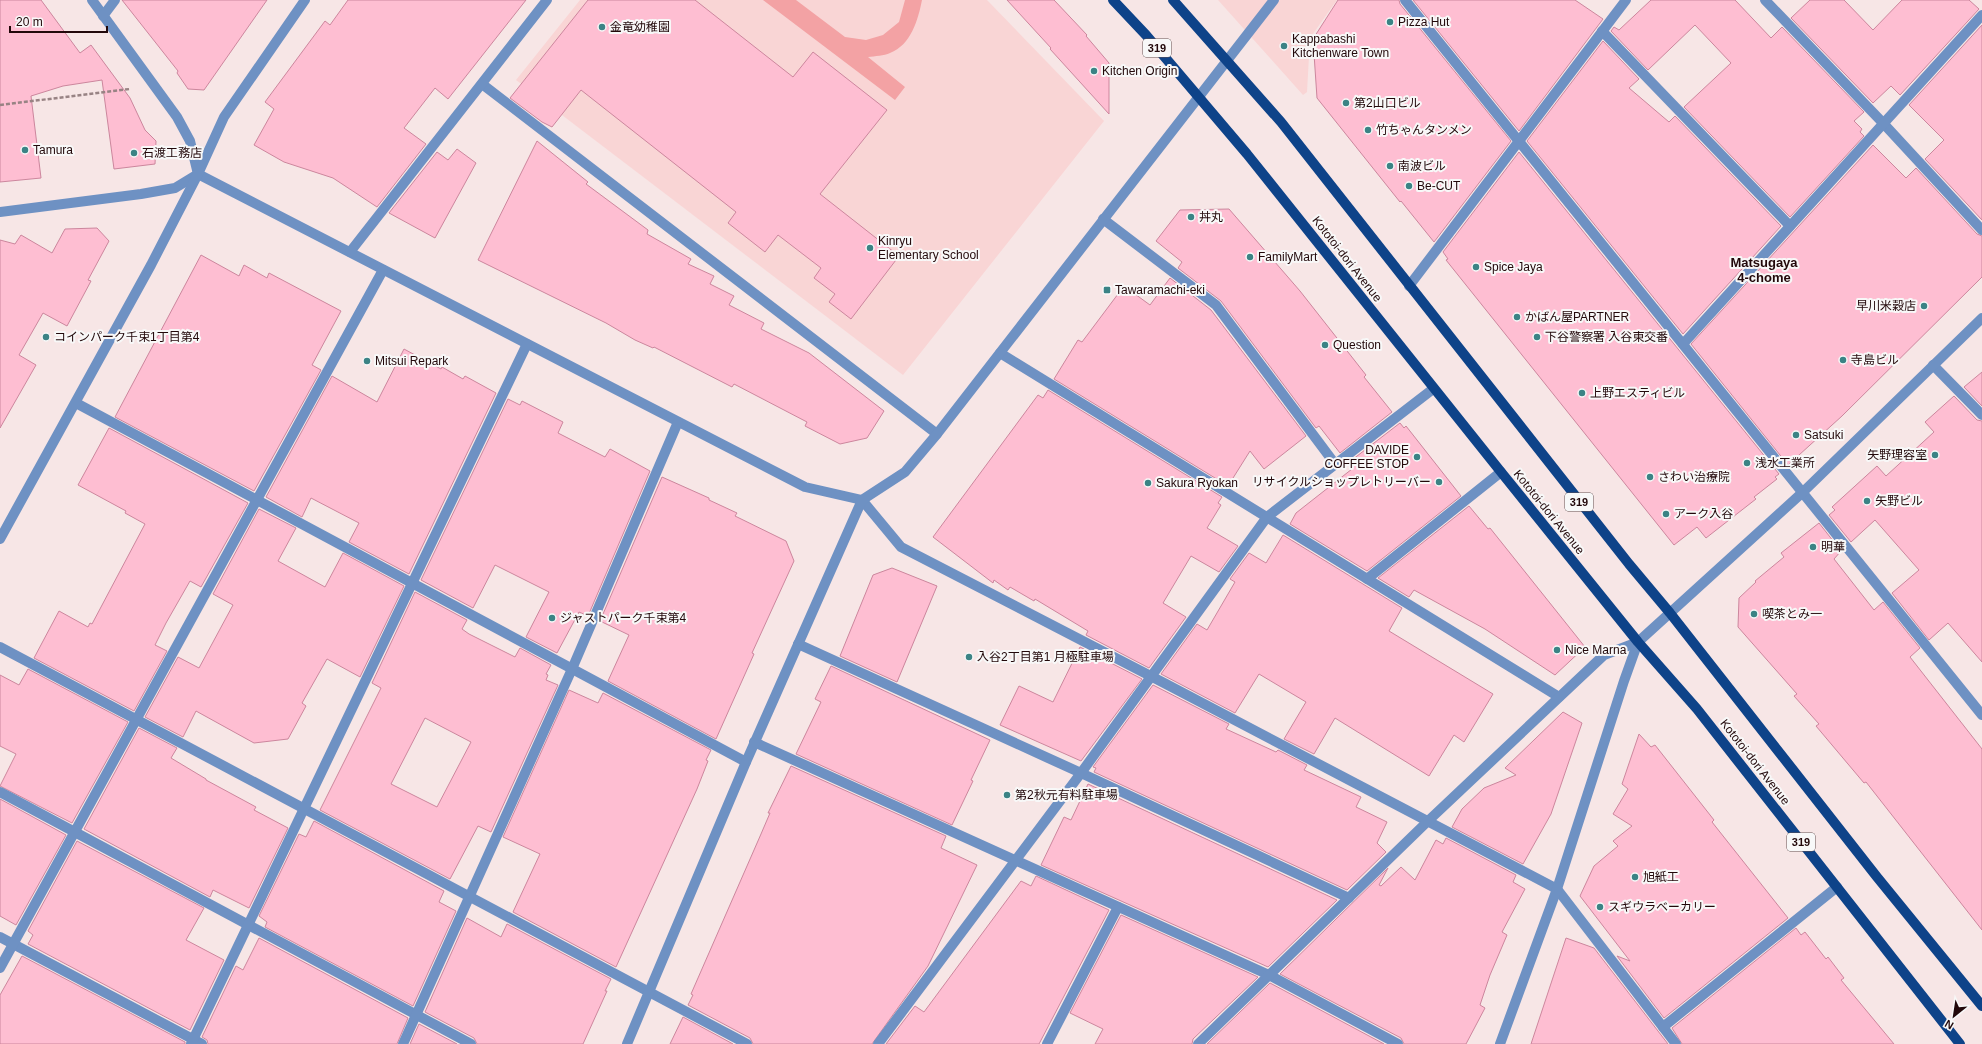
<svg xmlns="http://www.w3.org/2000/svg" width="1982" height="1044" viewBox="0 0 1982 1044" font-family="Arial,'Noto Sans JP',sans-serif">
  <rect width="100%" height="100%" fill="#f7e6e6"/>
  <g fill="#f9d5d5">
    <polygon points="580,0 987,0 1104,121 903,375 516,80"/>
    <polygon points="1218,0 1337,0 1310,38 1307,92 1303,95"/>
  </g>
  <path fill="#f3a2a4" d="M763 0H796L845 37 866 40 883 35 899 22 905 0H922C918 20 911 45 890 53 884 56 875 56 868 57L905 87 895 100Z"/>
  <g fill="#febed2" stroke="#cc869d" fill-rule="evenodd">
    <polygon points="0,0 41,0 80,53 91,45 130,98 145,130 156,141 155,164 114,169 102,80 63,86 31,96 41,178 0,182"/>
    <polygon points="122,0 267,0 204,90 188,89 177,73 178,71"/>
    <polygon points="348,0 526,0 448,99 435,88 404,128 426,144 377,207 333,178 284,162 254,145 274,109 265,102 325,21 330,25"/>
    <polygon points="588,0 695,0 793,77 813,52 887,110 820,194 899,256 851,319 829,302 835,294 814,278 821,268 778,235 765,252 728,223 736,212 581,90 552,127 542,122 510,98"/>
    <polygon points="1007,0 1054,0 1087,35 1086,36 1109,63 1109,114 1050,49 1051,48"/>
    <polygon points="1338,0 1399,0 1400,4 1511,141 1434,242 1401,201 1400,202 1317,98 1313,39"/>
    <polygon points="1413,0 1575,0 1603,19 1519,131"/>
    <polygon points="1651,0 1735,0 1771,38 1782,27 1864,112 1854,121 1862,129 1860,132 1864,136 1790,217 1684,107 1731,63 1695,25 1648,70 1611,31 1614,27 1619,30"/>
    <polygon points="1810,0 1844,0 1873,30 1902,0 1969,0 1979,9 1900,95 1891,86 1873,103 1791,18"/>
    <polygon points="1982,25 1982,220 1925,159 1944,140 1909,105"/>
    <polygon points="1603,41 1639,79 1629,88 1669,122 1675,116 1781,226 1683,334 1527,141"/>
    <polygon points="537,141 588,182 586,184 648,230 647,234 691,259 688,264 714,276 710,284 734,296 729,305 764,323 761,329 809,353 884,411 867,438 840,444 805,426 807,422 734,384 732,387 654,347 653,348 635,340 606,323 478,260"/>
    <polygon points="1873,145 1906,178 1916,168 1977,234 1982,236 1982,277 1842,416 1788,465 1691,344"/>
    <polygon points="457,149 476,163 435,238 389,213 437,152 448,160"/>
    <polygon points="1519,152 1779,474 1775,477 1777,479 1754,497 1756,499 1706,538 1697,527 1674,545 1446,260 1448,259 1443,252"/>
    <polygon points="1229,209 1300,291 1366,375 1364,377 1392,412 1340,453 1319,426 1316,428 1221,301 1178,268 1182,262 1156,241 1180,210"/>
    <polygon points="97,228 109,241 88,280 91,281 67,326 43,313 19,355 36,365 0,428 0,240 15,244 21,235 52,253 65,229"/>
    <polygon points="201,255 239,276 244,265 267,278 269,273 341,311 312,365 321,370 254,491 115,417"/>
    <polygon points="1170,278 1211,310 1306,436 1264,469 1250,451 1228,486 1054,379 1078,340 1082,342 1124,286 1150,305"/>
    <polygon points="404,349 441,369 442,367 463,379 465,376 496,393 409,574 349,542 359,523 311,498 302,517 266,497 332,376 377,402"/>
    <polygon points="1982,372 1982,406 1964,387"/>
    <polygon points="1048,390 1222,497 1218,503 1221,505 1207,528 1238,546 1219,572 1191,556 1163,603 1186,617 1149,668 1086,635 1088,631 1035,599 1034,601 1010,587 1008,590 994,580 993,583 933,537 1038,395 1043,398"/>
    <polygon points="1954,396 1977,420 1982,421 1982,662 1948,623 1929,640 1892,593 1919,570 1875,520 1851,542 1829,515 1835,510 1832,507 1877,466 1886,476 1934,432 1925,422"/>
    <polygon points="508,399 520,405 522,401 563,422 558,433 605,457 610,449 650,471 588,616 579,612 557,653 526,637 549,592 495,565 473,608 421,580"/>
    <polygon points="1400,423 1404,428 1406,426 1461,496 1367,571 1290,524 1296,513 1352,469 1348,463"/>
    <polygon points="109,428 248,503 201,587 190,581 166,623 155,645 167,651 134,711 34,658 59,611 88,627 90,623 92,624 145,524 125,513 126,511 78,485"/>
    <polygon points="662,477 709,498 709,500 737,513 735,516 786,541 794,561 752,653 754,654 716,739 608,681 629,635 600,621"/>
    <polygon points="1469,506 1488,529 1490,528 1585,647 1555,675 1485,629 1414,590 1409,597 1378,578"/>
    <polygon points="259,509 296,528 278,561 325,587 343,553 404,586 360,677 327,659 302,703 306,706 288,739 254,743 196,711 183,737 145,717 178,657 199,668 233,605 213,594"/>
    <polygon points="1819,523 1841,551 1834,559 1874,610 1883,602 1920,648 1910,657 1982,749 1982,930 1866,782 1864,783 1816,726 1819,724 1794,696 1797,694 1738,627 1739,598 1756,582 1755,581 1784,557 1781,553"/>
    <polygon points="1283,535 1402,608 1389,631 1493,694 1464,742 1454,735 1429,776 1335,718 1314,754 1284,739 1306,702 1259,674 1235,713 1161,674 1197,624 1207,630 1235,582 1230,579 1249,553 1266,563"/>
    <polygon points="892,568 937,586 897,682 840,656 873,575"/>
    <path d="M415 592 467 620 462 629 469 634 515 657 520 648 551 665 546 674 548 675 546 680 558 685 491 832 478 826 450 879 320 810 381 688 372 683ZM425 718 471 742 437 807 391 784Z"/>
    <polygon points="1080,647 1142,679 1081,761 1000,725 1019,686 1053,702"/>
    <polygon points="831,666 990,740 971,780 973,781 952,825 796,754 821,702 815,699"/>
    <polygon points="28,669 128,722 72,823 0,786 16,754 0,746 0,675 19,685"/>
    <polygon points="1153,685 1229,724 1226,729 1276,752 1278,750 1307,765 1304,770 1361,797 1356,807 1387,822 1377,843 1386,852 1347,890 1094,772 1096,768 1093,767"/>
    <polygon points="569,690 598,703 603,693 711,750 706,760 708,761 697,789 616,967 513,912 540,854 503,837"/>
    <polygon points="1563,712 1582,723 1551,814 1523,864 1452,827 1462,809 1484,788 1516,775 1505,768"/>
    <polygon points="139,728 177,748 171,758 206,779 206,780 256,807 254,810 288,828 249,908 213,890 210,897 84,829"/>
    <polygon points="1639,734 1651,747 1655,745 1714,820 1712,822 1788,918 1664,1018 1617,956 1630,961 1580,896 1594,866 1618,846 1613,841 1632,826 1613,814 1628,789 1622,784"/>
    <polygon points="791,766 946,836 941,848 977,865 928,966 872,1044 753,1044 750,1038 688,1005 693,995 691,994 761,834 770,813 768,813"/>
    <polygon points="1088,784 1337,900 1268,967 1041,865 1064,817 1071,820"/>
    <polygon points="0,799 66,835 16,925 0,916"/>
    <polygon points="314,821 444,891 439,902 456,911 413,1006 265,927 267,922 259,916 299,834 306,837"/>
    <polygon points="1446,838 1516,875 1513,882 1525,889 1502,932 1507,935 1490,975 1480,1005 1485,1008 1466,1044 1404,1044 1401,1038 1280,974 1388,868 1379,885 1381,886 1401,867 1415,880 1436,840 1443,844"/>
    <polygon points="77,841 204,908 186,940 224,960 190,1030 28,944 33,935 28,931"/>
    <polygon points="1036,876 1109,910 1039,1044 886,1044 915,1006 924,1012 1021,881 1031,886"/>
    <polygon points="1121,915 1258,977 1193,1039 1192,1044 1095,1044 1103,1029 1070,1013"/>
    <polygon points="467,918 501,937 507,924 611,979 605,991 607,991 583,1044 477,1044 474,1038 425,1012"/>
    <polygon points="1796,928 1801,935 1805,932 1826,959 1828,957 1844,978 1841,980 1894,1044 1682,1044 1672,1028"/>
    <polygon points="259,938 408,1018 397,1044 208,1044 207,1040 202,1037 236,966 243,970"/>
    <polygon points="1566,938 1594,948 1668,1044 1531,1044"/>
    <polygon points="22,956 185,1042 185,1044 0,1044 0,995"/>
    <polygon points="1270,983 1384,1044 1207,1044"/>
    <polygon points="683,1017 733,1044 670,1044"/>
    <polygon points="419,1024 457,1044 410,1044"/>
  </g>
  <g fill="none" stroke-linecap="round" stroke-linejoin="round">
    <polyline stroke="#988384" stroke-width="2.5" stroke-dasharray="4 2" stroke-linecap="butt" points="0,105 130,89"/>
    <g stroke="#6e91c3" stroke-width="10">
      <polyline points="92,0 177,117 190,141 198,174 805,487 862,500 901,547 1166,684 1557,889 1676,1044"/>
      <polyline points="1405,0 1982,715"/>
      <polyline points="1765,0 1883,123 1982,230"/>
      <polyline points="103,16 115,0"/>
      <polyline points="1602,31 1790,226"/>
      <polyline points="482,84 937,434"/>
      <polyline points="0,212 141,194 175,188 198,174"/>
      <polyline points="1103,219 1216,305 1335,464"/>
      <polyline points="350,252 547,0"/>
      <polyline points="1409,286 1626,0"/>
      <polyline points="1683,344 1982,15"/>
      <polyline points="1000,353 1559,697"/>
      <polyline points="1933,365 1982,415"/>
      <polyline points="76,403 746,762"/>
      <polyline points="0,539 151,265 198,174 224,117 305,0"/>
      <polyline points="1367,579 1501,472"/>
      <polyline points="798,644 1081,773 1349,898"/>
      <polyline points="0,647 747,1044"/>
      <polyline points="754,742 1269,975 1398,1044"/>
      <polyline points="0,792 471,1044"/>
      <polyline points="0,937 202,1044"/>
      <polyline points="0,968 383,270"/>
      <polyline points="1663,1027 1837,887"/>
      <polyline points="191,1044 527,344"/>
      <polyline points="403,1044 572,669 678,422"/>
      <polyline points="627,1044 746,762 862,500 905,472 937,434 1274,0"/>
      <polyline points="878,1044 1081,773 1267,517 1433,389"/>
      <polyline points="1047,1044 1118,907"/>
      <polyline points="1198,1044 1427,822 1604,655 1638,642 1803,492 1982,318"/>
      <polyline points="1500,1044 1557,889 1624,681 1638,642"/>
    </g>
    <g stroke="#0e4389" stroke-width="10">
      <polyline points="1113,0 1146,35 1247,154 1501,472 1638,642 1697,709 1960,1044"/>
      <polyline points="1173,0 1281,122 1629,564 1670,613 1877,877 1982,1006"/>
    </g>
  </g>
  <g fill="#3b8385" stroke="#f8f8f8" stroke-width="1.5">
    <circle cx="1390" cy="22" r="4"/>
    <circle cx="602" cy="27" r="4"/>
    <circle cx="1284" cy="46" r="4"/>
    <circle cx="1094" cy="71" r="4"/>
    <circle cx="1346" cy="103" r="4"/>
    <circle cx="1368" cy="130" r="4"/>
    <circle cx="25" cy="150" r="4"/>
    <circle cx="134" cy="153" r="4"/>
    <circle cx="1390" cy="166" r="4"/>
    <circle cx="1409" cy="186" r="4"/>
    <circle cx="1191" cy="217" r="4"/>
    <circle cx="870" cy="248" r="4"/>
    <circle cx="1250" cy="257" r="4"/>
    <circle cx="1476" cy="267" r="4"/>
    <rect x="1103" y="286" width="8" height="8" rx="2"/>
    <circle cx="1924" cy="306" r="4"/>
    <circle cx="1517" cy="317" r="4"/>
    <circle cx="46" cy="337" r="4"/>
    <circle cx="1537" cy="337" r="4"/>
    <circle cx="1325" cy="345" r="4"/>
    <circle cx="1843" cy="360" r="4"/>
    <circle cx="367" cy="361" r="4"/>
    <circle cx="1582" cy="393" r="4"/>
    <circle cx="1796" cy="435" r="4"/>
    <circle cx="1935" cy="455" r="4"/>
    <circle cx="1417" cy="457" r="4"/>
    <circle cx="1747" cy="463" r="4"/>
    <circle cx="1650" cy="477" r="4"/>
    <circle cx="1439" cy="482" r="4"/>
    <circle cx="1148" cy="483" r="4"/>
    <circle cx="1867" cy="501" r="4"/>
    <circle cx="1666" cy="514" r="4"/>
    <circle cx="1813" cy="547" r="4"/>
    <circle cx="1754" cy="614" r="4"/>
    <circle cx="552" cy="618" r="4"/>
    <circle cx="1557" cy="650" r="4"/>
    <circle cx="969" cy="657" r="4"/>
    <circle cx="1007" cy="795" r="4"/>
    <circle cx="1635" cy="877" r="4"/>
    <circle cx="1600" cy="907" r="4"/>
  </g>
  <g text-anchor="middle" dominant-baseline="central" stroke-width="4" stroke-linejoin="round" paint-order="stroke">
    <g fill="#f8f8f8" stroke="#625051" stroke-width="1">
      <rect x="1143" y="39" width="28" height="18" rx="3"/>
      <rect x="1565" y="493" width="28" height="18" rx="3"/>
      <rect x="1787" y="833" width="28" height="18" rx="3"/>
    </g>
    <g font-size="11" font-weight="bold" fill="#22080a">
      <text x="1157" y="48">319</text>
      <text x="1579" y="502">319</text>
      <text x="1801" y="842">319</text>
    </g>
    <g font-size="12" fill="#22080a" stroke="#f8f8f8" text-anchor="start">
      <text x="1398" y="22">Pizza Hut</text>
      <text x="610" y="27">金竜幼稚園</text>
      <text x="1292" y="39">Kappabashi<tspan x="1292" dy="14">Kitchenware Town</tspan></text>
      <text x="1102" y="71">Kitchen Origin</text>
      <text x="1354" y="103">第2山口ビル</text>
      <text x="1376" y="130">竹ちゃんタンメン</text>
      <text x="33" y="150">Tamura</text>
      <text x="142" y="153">石渡工務店</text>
      <text x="1398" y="166">南波ビル</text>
      <text x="1417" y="186">Be-CUT</text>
      <text x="1199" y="217">丼丸</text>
      <text x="878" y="241">Kinryu<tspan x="878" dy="14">Elementary School</tspan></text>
      <text x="1258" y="257">FamilyMart</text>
      <text x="1484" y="267">Spice Jaya</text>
      <text x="1115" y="290">Tawaramachi-eki</text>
      <text x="1916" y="306" text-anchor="end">早川米穀店</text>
      <text x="1525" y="317">かばん屋PARTNER</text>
      <text x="54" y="337">コインパーク千束1丁目第4</text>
      <text x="1545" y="337">下谷警察署 入谷東交番</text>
      <text x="1333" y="345">Question</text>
      <text x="1851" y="360">寺島ビル</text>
      <text x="375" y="361">Mitsui Repark</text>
      <text x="1590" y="393">上野エスティビル</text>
      <text x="1804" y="435">Satsuki</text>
      <text x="1409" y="450" text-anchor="end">DAVIDE<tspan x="1409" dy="14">COFFEE STOP</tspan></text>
      <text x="1927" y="455" text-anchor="end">矢野理容室</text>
      <text x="1755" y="463">浅水工業所</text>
      <text x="1658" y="477">さわい治療院</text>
      <text x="1431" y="482" text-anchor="end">リサイクルショップレトリーバー</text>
      <text x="1156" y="483">Sakura Ryokan</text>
      <text x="1875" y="501">矢野ビル</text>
      <text x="1674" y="514">アーク入谷</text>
      <text x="1821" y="547">明華</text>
      <text x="1762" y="614">喫茶とみ一</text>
      <text x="560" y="618">ジャストパーク千束第4</text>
      <text x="1565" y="650">Nice Marna</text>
      <text x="977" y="657">入谷2丁目第1 月極駐車場</text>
      <text x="1015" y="795">第2秋元有料駐車場</text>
      <text x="1643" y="877">旭紙工</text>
      <text x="1608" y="907">スギウラベーカリー</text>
    </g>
    <g font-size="12" fill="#22080a" stroke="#f8f8f8">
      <text transform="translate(1347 259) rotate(52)">Kototoi-dori Avenue</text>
      <text transform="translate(1549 512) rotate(51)">Kototoi-dori Avenue</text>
      <text transform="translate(1755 762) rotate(52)">Kototoi-dori Avenue</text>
    </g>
    <g font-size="13" font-weight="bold" fill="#22080a" stroke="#f8f8f8">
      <text x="1764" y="262">Matsugaya<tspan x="1764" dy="15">4-chome</tspan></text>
    </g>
  </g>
  <g transform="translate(1954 1016) rotate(210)" stroke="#f8f8f8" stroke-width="3" paint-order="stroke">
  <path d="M0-3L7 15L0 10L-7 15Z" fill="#22080a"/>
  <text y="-6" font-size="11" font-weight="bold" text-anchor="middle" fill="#22080a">N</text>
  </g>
  <path d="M10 26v6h97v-6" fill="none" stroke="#22080a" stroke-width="2"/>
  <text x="16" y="26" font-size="12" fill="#22080a" stroke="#f8f8f8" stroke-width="3" paint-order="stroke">20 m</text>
</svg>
